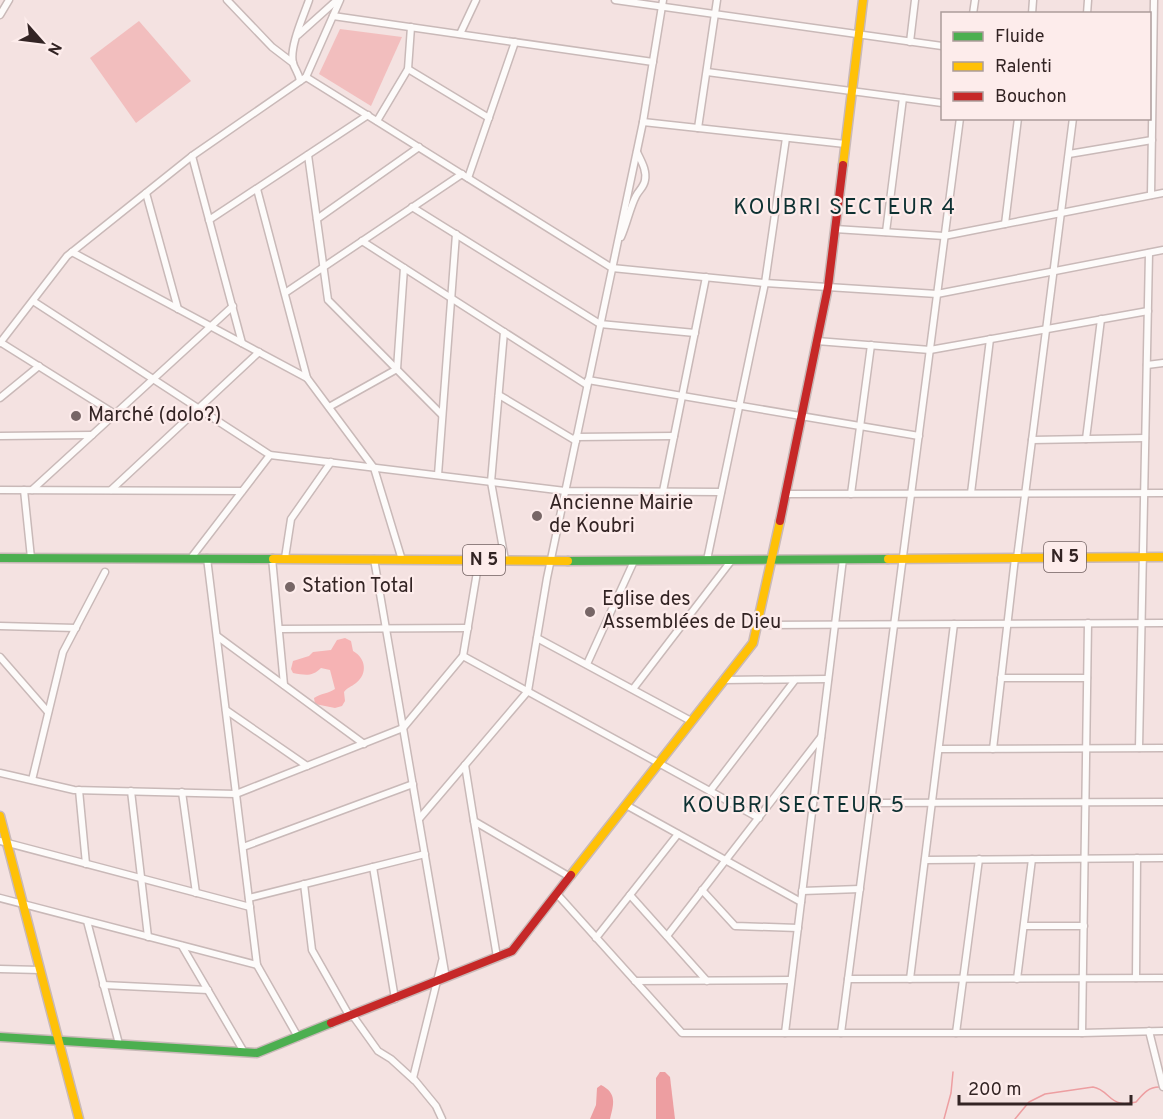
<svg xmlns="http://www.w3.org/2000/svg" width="1163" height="1119" viewBox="0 0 1163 1119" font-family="Overpass,sans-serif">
  <rect width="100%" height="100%" fill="#f4e2e1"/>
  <g fill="#f2bebe">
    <polygon points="139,21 191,81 136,123 90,58"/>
    <polygon points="340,29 402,37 371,106 319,74"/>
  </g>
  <path fill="#f6b3b4" d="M345 638 351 641 353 651C366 658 368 674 356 683 351 687 348 687 344 692L345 701 342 706 335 708 315 704 314 698C321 693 328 694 335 689L330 670 321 668C312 677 305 675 293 673L291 669 293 661 309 656 313 652 331 650 337 640Z"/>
  <g fill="#ed9ea1">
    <polygon points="660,1072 665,1072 670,1077 675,1119 656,1119 656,1078"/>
    <path d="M601 1085C617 1093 614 1104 610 1119H590L596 1105 597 1088Z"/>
  </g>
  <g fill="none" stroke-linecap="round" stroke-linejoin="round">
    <g stroke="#ed9ea1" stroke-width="1.5">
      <polyline points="944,1119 951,1093 953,1072"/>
      <path d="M1015 1119 1029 1102 1045 1094 1093 1087C1106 1089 1109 1101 1120 1103 1125 1105 1131 1103 1136 1102 1143 1094 1148 1087 1159 1087"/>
    </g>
    <defs>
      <g id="street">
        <polyline points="227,0 272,47 293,63"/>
        <polyline points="615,0 942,46"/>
        <polyline points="973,14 975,0"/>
        <polyline points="1032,14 1033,0"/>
        <polyline points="1087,14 1088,0"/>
        <polyline points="0,15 9,0"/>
        <polyline points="333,16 653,62"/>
        <polyline points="460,34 476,0"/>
        <polyline points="298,35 337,0"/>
        <polyline points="910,42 915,0"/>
        <polyline points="408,69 489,118"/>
        <polyline points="707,72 942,103"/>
        <polyline points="306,77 612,268 765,283 937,294 1163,250"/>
        <path d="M300 81C299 73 295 70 293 63 289 47 304 15 309 0"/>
        <polyline points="377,121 408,69 411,27"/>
        <polyline points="643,122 845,144"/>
        <polyline points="698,128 717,0"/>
        <polyline points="1069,154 1152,140"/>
        <polyline points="308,155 328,300 442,415"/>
        <polyline points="192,156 242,343"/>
        <polyline points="468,178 515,42"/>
        <polyline points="257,189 307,378 374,468 402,560"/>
        <polyline points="146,193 178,309"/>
        <polyline points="1151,195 1154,0"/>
        <polyline points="412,207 600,324 695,333"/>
        <polyline points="317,219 419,147"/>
        <polyline points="209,220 368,115"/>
        <polyline points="1005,224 1018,118"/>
        <polyline points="835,229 944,236 1163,193"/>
        <polyline points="886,232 903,98"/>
        <path d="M621 237C627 224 630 207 636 196 639 190 644 187 645 180 647 170 641 161 637 152"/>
        <polyline points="362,241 587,385"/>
        <polyline points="72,252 307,378"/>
        <polyline points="285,293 462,174"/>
        <polyline points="33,301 270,455 565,491 721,492"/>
        <polyline points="504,332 491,482 505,560"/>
        <polyline points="817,341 930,350 1148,311"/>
        <polyline points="0,342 115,414"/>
        <polyline points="0,343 67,256 192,156 306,77 340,0"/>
        <polyline points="1147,365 1163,363"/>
        <polyline points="588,380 919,436"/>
        <polyline points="499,395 576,441"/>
        <polyline points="0,398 39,366"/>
        <polyline points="329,407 397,369 404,268"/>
        <polyline points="0,436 92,435"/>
        <polyline points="576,437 674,436"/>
        <polyline points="1086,439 1101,319"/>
        <polyline points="1032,440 1145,438"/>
        <polyline points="438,475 456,234"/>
        <polyline points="0,490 242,491"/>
        <polyline points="24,490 31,558"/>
        <polyline points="32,490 233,306"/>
        <polyline points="111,490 259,352"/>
        <polyline points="663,491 706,277"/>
        <polyline points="971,493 990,339"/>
        <polyline points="785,494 1163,493"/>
        <polyline points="851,494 871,345"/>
        <polyline points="191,558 270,455"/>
        <polyline points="207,558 257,965 298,1037"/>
        <polyline points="272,558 284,685"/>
        <polyline points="285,558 291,519 331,462"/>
        <polyline points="1017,558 1073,118"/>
        <polyline points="374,559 446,978"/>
        <polyline points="707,560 765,283 786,138"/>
        <polyline points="757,625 1163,623"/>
        <polyline points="0,626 76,628"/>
        <polyline points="279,629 468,628"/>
        <polyline points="217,636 364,744"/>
        <polyline points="537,638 691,721"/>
        <polyline points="463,656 759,818"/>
        <polyline points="0,657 48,712"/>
        <polyline points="587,664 634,561"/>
        <polyline points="1001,678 1087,678"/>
        <polyline points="723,680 828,679"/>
        <polyline points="633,689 731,561"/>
        <polyline points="226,710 307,766"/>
        <polyline points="1139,748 1149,253"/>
        <polyline points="939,749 1163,748"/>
        <polyline points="993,749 1015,558"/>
        <polyline points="465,765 474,821 570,877"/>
        <polyline points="0,773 74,790 236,794 403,728 463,656 479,560"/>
        <polyline points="32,780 63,652 105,572"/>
        <polyline points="79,790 86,864"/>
        <polyline points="131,791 148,937"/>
        <polyline points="710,791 795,680"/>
        <polyline points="182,792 196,893"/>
        <polyline points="871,803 1163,802"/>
        <polyline points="626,805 801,902"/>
        <polyline points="419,819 528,691 547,578 643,122 663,0"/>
        <polyline points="474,821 497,957"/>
        <polyline points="0,841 250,907"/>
        <polyline points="243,847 413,784"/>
        <polyline points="925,860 1163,858"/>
        <polyline points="373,867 395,999"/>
        <polyline points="304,884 312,950 350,1017"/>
        <polyline points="702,890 735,926 798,928"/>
        <polyline points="802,891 860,889"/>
        <polyline points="557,894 682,1033 1082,1033 1163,1031"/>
        <polyline points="630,895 707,981"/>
        <polyline points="0,898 257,965"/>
        <polyline points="249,898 425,854"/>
        <polyline points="87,921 119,1044"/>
        <polyline points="1024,926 1084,926"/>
        <polyline points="667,936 821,737"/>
        <polyline points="596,938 678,834"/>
        <polyline points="182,946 244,1052"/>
        <polyline points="0,969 40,970"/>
        <polyline points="1136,978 1137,858"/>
        <polyline points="848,979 1163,978"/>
        <polyline points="910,979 954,624"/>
        <polyline points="1017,979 1032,859"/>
        <polyline points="635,981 791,980"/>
        <polyline points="103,985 208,990"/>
        <polyline points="353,1016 378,1051 391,1059 414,1080"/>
        <polyline points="1149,1031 1163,1087"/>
        <polyline points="785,1033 843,559"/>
        <polyline points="841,1033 960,118"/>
        <polyline points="956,1033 979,859"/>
        <polyline points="1082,1033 1088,623"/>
        <polyline points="442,1119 436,1106 413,1078 442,961"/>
      </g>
      <g id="fast">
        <polyline points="0,558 273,559"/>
        <polyline points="568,561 888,559"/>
        <polyline points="0,1037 257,1053 331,1023"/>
      </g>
      <g id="slow">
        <polyline points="843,165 863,0"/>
        <polyline points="273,559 568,561"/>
        <polyline points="888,559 1163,557"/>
        <polyline points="0,816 79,1119"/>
        <polyline points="571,875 753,643 780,521"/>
      </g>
      <g id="jam">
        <polyline points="780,521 828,287 843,165"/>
        <polyline points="331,1023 512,951 571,875"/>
      </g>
    </defs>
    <use href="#street" stroke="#c9b9b8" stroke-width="9"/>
    <use href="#fast" stroke="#c9b9b8" stroke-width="11"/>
    <use href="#slow" stroke="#c9b9b8" stroke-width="11"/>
    <use href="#jam" stroke="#c9b9b8" stroke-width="11"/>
    <use href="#street" stroke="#fdfbfa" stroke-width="6"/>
    <use href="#fast" stroke="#4caf50" stroke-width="8"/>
    <use href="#slow" stroke="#ffc107" stroke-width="8"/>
    <use href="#jam" stroke="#c62828" stroke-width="8"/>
  </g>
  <g fill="#766" stroke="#fdeceb" stroke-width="2">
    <circle cx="76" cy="416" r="6"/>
    <circle cx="537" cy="516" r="6"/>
    <circle cx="290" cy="587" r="6"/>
    <circle cx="590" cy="612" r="6"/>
  </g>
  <g text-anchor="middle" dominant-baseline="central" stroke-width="4.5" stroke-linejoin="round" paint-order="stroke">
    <g fill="#fdeceb" stroke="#706060" stroke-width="1.5">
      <rect x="1044" y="542" width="42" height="30" rx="4.5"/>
      <rect x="463" y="545" width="42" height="30" rx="4.5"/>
    </g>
    <g font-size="18" font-weight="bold" fill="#332424">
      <text x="1065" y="557">N 5</text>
      <text x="484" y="560">N 5</text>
    </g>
    <g font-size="20" fill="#332424" stroke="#fdeceb" text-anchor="start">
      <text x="88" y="416">Marché (dolo?)</text>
      <text x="549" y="504">Ancienne Mairie<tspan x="549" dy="23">de Koubri</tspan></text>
      <text x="302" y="587">Station Total</text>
      <text x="602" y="600">Eglise des<tspan x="602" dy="23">Assemblées de Dieu</tspan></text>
    </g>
    <g font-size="22" letter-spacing="1.5" fill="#0d3132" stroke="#fdeceb">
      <text x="845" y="208">KOUBRI SECTEUR 4</text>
      <text x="794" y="806">KOUBRI SECTEUR 5</text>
    </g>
  </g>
  <rect x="941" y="12" width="210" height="108" fill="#fdeceb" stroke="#ac9c9b" stroke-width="1.5"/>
  <rect x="953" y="32" width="30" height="9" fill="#4caf50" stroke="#ac9c9b" stroke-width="1.5"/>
  <text x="995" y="42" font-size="18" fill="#332424">Fluide</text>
  <rect x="953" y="62" width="30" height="9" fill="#ffc107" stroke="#ac9c9b" stroke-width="1.5"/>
  <text x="995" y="72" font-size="18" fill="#332424">Ralenti</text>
  <rect x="953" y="92" width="30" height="9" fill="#c62828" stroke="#ac9c9b" stroke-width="1.5"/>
  <text x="995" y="102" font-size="18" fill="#332424">Bouchon</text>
  <g transform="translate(42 42) rotate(118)" stroke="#fdeceb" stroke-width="4.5" paint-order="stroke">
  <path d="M0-4.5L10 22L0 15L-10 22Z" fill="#332424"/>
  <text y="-9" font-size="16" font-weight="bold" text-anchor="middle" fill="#332424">N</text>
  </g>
  <path d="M959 1095v9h172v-9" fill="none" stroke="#332424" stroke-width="3"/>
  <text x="968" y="1095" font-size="18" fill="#332424" stroke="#fdeceb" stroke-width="4.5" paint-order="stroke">200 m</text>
</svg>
